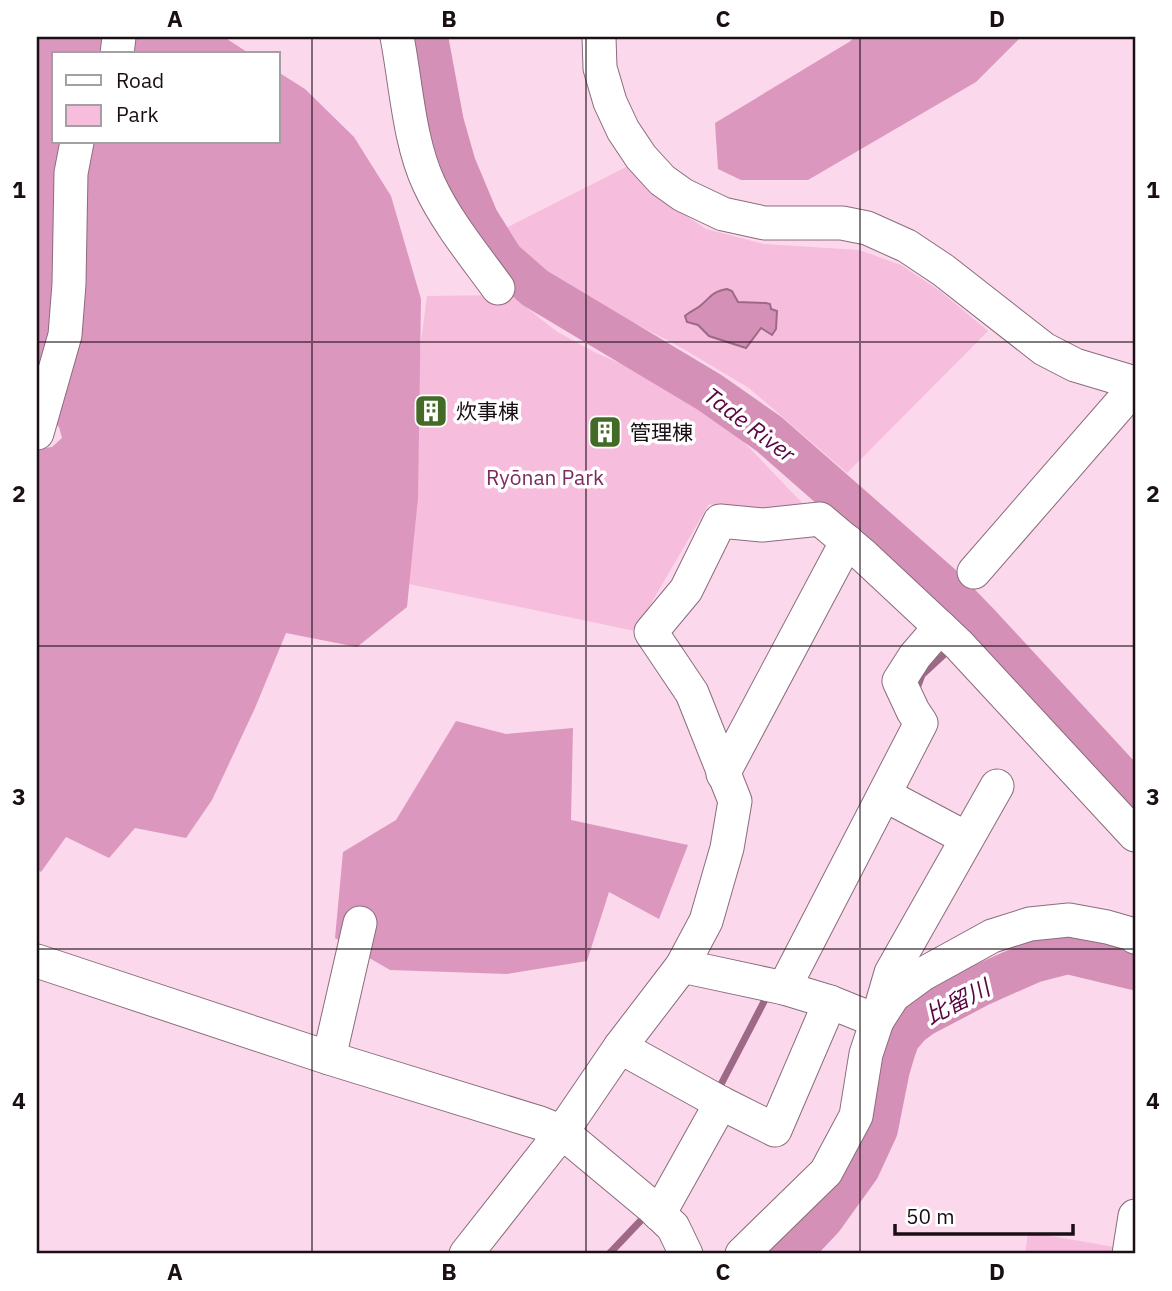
<svg xmlns="http://www.w3.org/2000/svg" width="1172" height="1291" viewBox="0 0 1172 1291" font-family="'IBM Plex Sans','Noto Sans JP',sans-serif">
  <rect width="100%" height="100%" fill="#fbd8eb"/>
  <g fill="#f7bddd">
    <polygon points="626,167 658,197 706,229 764,244 859,250 901,265 940,291 988,331 847,473 749,388 680,347 583,296 540,271 520,252 506,228"/>
    <polygon points="511,292 521,303 556,331 594,352 637,371 714,418 739,437 808,509 763,516 709,504 635,631 404,583 421,341 427,296 506,295"/>
    <polygon points="1028,1232 1114,1247 1113,1254 1025,1254"/>
  </g>
  <g fill="#dc97be">
    <polygon points="37,37 224,37 250,54 54,54 54,142 278,142 278,72 305,89 354,137 391,196 421,299 418,498 407,607 357,647 286,633 255,708 212,800 186,838 135,828 109,858 66,837 41,872 37,869 37,449 52,447 62,438 59,427 47,415 40,373 37,372"/>
    <polygon points="855,37 1021,37 976,82 808,180 741,180 718,169 715,123 849,42"/>
    <polygon points="456,721 506,734 573,728 571,820 688,845 659,919 609,892 587,961 507,974 390,970 335,938 343,852 396,820"/>
  </g>
  <path fill="#d590b7" stroke="#9d6987" stroke-width="2" d="M727 289 732 291 738 302 766 303 770 304 771 309 777 311 776 329 772 335 761 328 746 348 709 336 698 325 687 322 685 316C690 311 695 310 700 306 711 297 711 292 727 289Z"/>
  <g fill="none" stroke-linecap="round" stroke-linejoin="round">
    <g stroke="#9d6987" stroke-width="7">
      <polyline points="963,636 977,622"/>
      <polyline points="916,691 922,675 950,649"/>
      <polyline points="717,1092 768,994"/>
      <polyline points="609,1254 647,1214"/>
    </g>
    <g stroke="#d590b7" stroke-width="42">
      <polyline points="427,37 443,123 455,165 478,220 503,260 535,288 709,392 769,434 940,584 979,624 1135,793"/>
      <polyline points="789,1254 823,1218 859,1168 877,1129 889,1069 895,1049 899,1038 910,1025 922,1016 981,985 1033,962 1068,953 1135,969"/>
    </g>
    <defs>
      <g id="minor">
        <path d="M397 37C406 83 409 142 429 184 446 221 474 255 498 288"/>
        <polyline points="599,37 600,68 610,102 623,130 641,157 662,180 683,195 723,214 764,223 842,223 867,228 907,246 943,270 1044,349 1075,365 1135,383"/>
        <polyline points="117,54 119,37"/>
        <polyline points="37,433 65,335 69,284 71,173 77,142"/>
        <polyline points="974,572 1135,387"/>
        <polyline points="940,627 959,645 1135,835"/>
        <polyline points="723,774 847,541"/>
        <polyline points="885,795 966,838"/>
        <polyline points="37,961 329,1058 540,1123 562,1132 652,1207 673,1227 686,1254"/>
        <polyline points="682,966 784,988 830,1002 877,1021 891,973 997,786"/>
        <polyline points="620,1047 721,1103 775,1130 830,1002"/>
        <polyline points="329,1058 360,923"/>
        <polyline points="659,1214 721,1103"/>
        <polyline points="466,1254 562,1132 620,1047 682,966 706,921 727,848 735,801 692,693 651,632 686,590 720,521 762,525 820,519 864,556 940,627 915,656 899,681 913,711 921,723 784,988"/>
        <polyline points="742,1254 826,1172 856,1116 866,1054 877,1021 893,996 923,974 992,936 1030,924 1069,920 1107,927 1135,935 1135,937"/>
        <polyline points="1129,1254 1135,1216"/>
      </g>
    </defs>
    <use href="#minor" stroke="#8a6c7c" stroke-width="35"/>
    <use href="#minor" stroke="#fff" stroke-width="33"/>
  </g>
  <path fill="none" stroke="#1b0f16" stroke-width="2" stroke-opacity="0.55" d="M312 37V1254M586 37V1254M860 37V1254M37 342H1135M37 646H1135M37 949H1135"/>
  <defs>
    <symbol id="building-square" viewBox="-11 -11 22 22"><rect x="-9" y="-9" width="18" height="18" rx="4" fill="#436b27" stroke="#fff"/><path d="M-4-6H4V6H1V3H-1V6H-4ZM-2.5-4.3h1.7v1.8h-1.7ZM.8-4.3h1.7v1.8H.8ZM-2.5-1h1.7V.8h-1.7ZM.8-1h1.7V.8H.8Z" fill="#fff"/></symbol>
  </defs>
  <g fill-rule="evenodd">
    <use href="#building-square" x="412" y="392" width="38" height="38"/>
    <use href="#building-square" x="586" y="413" width="38" height="38"/>
  </g>
  <g text-anchor="middle" dominant-baseline="central" stroke-width="7" stroke-linejoin="round" paint-order="stroke">
    <g font-size="21" fill="#1b0f16" stroke="#fff" text-anchor="start">
      <text x="456" y="411">炊事棟</text>
      <text x="630" y="432">管理棟</text>
    </g>
    <g font-size="21" fill="#7c2c5f" stroke="#fff">
      <text x="545" y="477">Ryōnan Park</text>
    </g>
    <g font-size="23" font-style="italic" fill="#5a0641" stroke="#fff">
      <text transform="translate(750 424) rotate(37)">Tade River</text>
      <text transform="translate(957 1001) rotate(-27)">比留川</text>
    </g>
  </g>
  <rect width="1172" height="1291" fill="none" stroke="#ffffff" stroke-width="77"/>
  <rect x="52" y="52" width="228" height="91" fill="#ffffff" stroke="#a49fa2" stroke-width="2"/>
  <rect x="66" y="75" width="35" height="10" fill="#ffffff" stroke="#a49fa2" stroke-width="2"/>
  <text x="116" y="88" font-size="21" fill="#1b0f16">Road</text>
  <rect x="66" y="105" width="35" height="21" fill="#f7bddd" stroke="#a49fa2" stroke-width="2"/>
  <text x="116" y="122" font-size="21" fill="#1b0f16">Park</text>
  <path d="M895 1224v10h178v-10" fill="none" stroke="#1b0f16" stroke-width="3.5"/>
  <text x="906" y="1224" font-size="21" fill="#1b0f16" stroke="#ffffff" stroke-width="5" paint-order="stroke">50 m</text>
  <rect x="38" y="38" width="1096" height="1214" fill="none" stroke="#1b0f16" stroke-width="2.5"/>
  <g font-size="23" text-anchor="middle" font-weight="bold" fill="#1b0f16">
    <text x="175" y="27">A</text>
    <text x="449" y="27">B</text>
    <text x="723" y="27">C</text>
    <text x="997" y="27">D</text>
    <text x="19" y="198">1</text>
    <text x="1153" y="198">1</text>
    <text x="19" y="502">2</text>
    <text x="1153" y="502">2</text>
    <text x="19" y="805">3</text>
    <text x="1153" y="805">3</text>
    <text x="19" y="1109">4</text>
    <text x="1153" y="1109">4</text>
    <text x="175" y="1280">A</text>
    <text x="449" y="1280">B</text>
    <text x="723" y="1280">C</text>
    <text x="997" y="1280">D</text>
  </g>
</svg>
